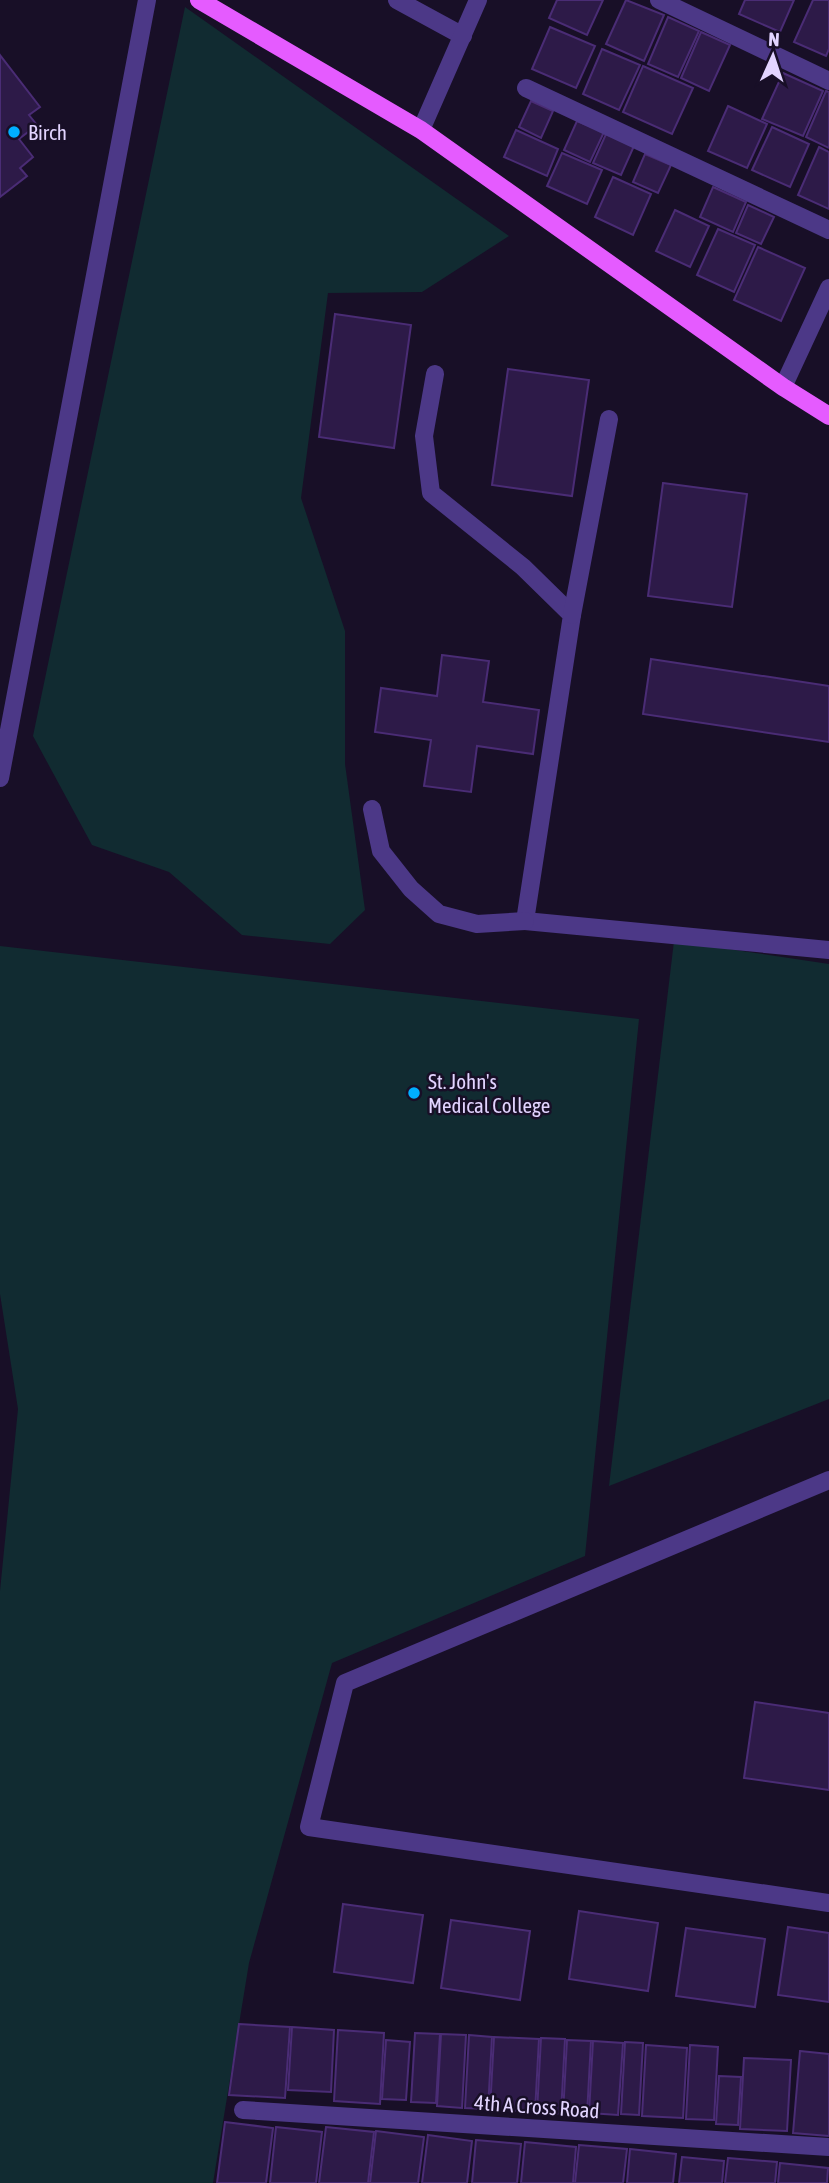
<svg xmlns="http://www.w3.org/2000/svg" width="829" height="2183" viewBox="0 0 829 2183" font-family="'Asap Condensed',sans-serif">
  <rect width="100%" height="100%" fill="#180f27"/>
  <g fill="#112b31">
    <polygon points="185,7 509,236 422,292 328,293 301,498 345,631 345,764 365,910 330,944 242,935 169,872 92,845 33,736"/>
    <polygon points="674,941 829,964 829,1399 609,1486"/>
    <polygon points="0,946 639,1019 585,1556 332,1663 249,1963 213,2183 0,2183 0,1591 18,1409 0,1294"/>
  </g>
  <g fill="#2d1a48" stroke="#4a2c75" stroke-width="2">
    <polygon points="557,0 603,0 587,35 549,18"/>
    <polygon points="626,0 664,15 644,61 606,44"/>
    <polygon points="745,0 794,0 780,32 739,14"/>
    <polygon points="813,0 829,0 829,49 826,56 794,42"/>
    <polygon points="668,17 699,31 678,77 648,64"/>
    <polygon points="550,27 595,46 576,88 532,69"/>
    <polygon points="701,32 730,45 709,91 681,78"/>
    <polygon points="602,49 640,65 619,110 583,94"/>
    <polygon points="0,55 40,107 29,115 37,125 19,139 33,157 20,168 27,176 0,197"/>
    <polygon points="643,66 693,88 672,134 623,112"/>
    <polygon points="783,73 823,91 803,136 762,119"/>
    <polygon points="826,91 829,92 829,148 806,137"/>
    <polygon points="531,101 553,111 541,138 519,127"/>
    <polygon points="728,106 767,124 747,168 708,151"/>
    <polygon points="577,121 604,132 590,162 564,150"/>
    <polygon points="772,127 809,144 790,187 752,170"/>
    <polygon points="516,130 558,149 547,176 504,157"/>
    <polygon points="606,134 634,146 621,175 593,163"/>
    <polygon points="819,147 829,152 829,209 798,195"/>
    <polygon points="562,153 602,170 587,204 547,186"/>
    <polygon points="645,154 671,165 658,193 633,182"/>
    <polygon points="613,177 651,194 633,235 595,217"/>
    <polygon points="713,187 746,202 733,232 700,217"/>
    <polygon points="748,205 774,217 761,244 736,233"/>
    <polygon points="675,210 709,226 690,267 656,251"/>
    <polygon points="718,229 755,245 734,292 697,275"/>
    <polygon points="758,247 805,268 781,321 734,300"/>
    <polygon points="335,314 411,325 394,448 319,437"/>
    <polygon points="508,369 589,380 572,496 492,485"/>
    <polygon points="663,483 747,494 732,607 648,596"/>
    <polygon points="442,655 489,661 483,702 539,710 533,754 477,746 471,792 424,786 431,740 375,732 381,688 437,696"/>
    <polygon points="651,659 829,686 829,742 643,714"/>
    <polygon points="755,1702 829,1713 829,1790 744,1778"/>
    <polygon points="343,1904 423,1915 413,1983 334,1972"/>
    <polygon points="579,1911 658,1923 648,1991 569,1979"/>
    <polygon points="451,1920 530,1931 520,2000 441,1988"/>
    <polygon points="788,1927 829,1933 829,2002 778,1995"/>
    <polygon points="686,1928 765,1939 755,2007 676,1996"/>
    <polygon points="239,2024 290,2027 285,2098 229,2095"/>
    <polygon points="292,2027 334,2030 331,2092 288,2090"/>
    <polygon points="338,2030 384,2033 380,2104 334,2101"/>
    <polygon points="415,2033 440,2034 436,2103 411,2102"/>
    <polygon points="441,2034 466,2035 462,2108 437,2106"/>
    <polygon points="469,2035 492,2037 488,2109 465,2108"/>
    <polygon points="494,2037 539,2039 535,2112 490,2109"/>
    <polygon points="541,2038 565,2039 561,2114 537,2112"/>
    <polygon points="386,2040 410,2042 406,2100 382,2099"/>
    <polygon points="567,2040 591,2041 587,2115 563,2114"/>
    <polygon points="593,2041 623,2043 618,2115 589,2113"/>
    <polygon points="625,2042 643,2043 639,2115 621,2114"/>
    <polygon points="646,2045 687,2048 683,2118 642,2116"/>
    <polygon points="690,2045 718,2047 714,2120 686,2119"/>
    <polygon points="800,2051 829,2054 829,2136 793,2133"/>
    <polygon points="744,2058 791,2060 787,2131 740,2129"/>
    <polygon points="719,2076 741,2077 738,2125 716,2124"/>
    <polygon points="225,2122 273,2128 266,2183 217,2183"/>
    <polygon points="276,2127 322,2132 316,2183 270,2183"/>
    <polygon points="326,2127 374,2132 368,2183 319,2183"/>
    <polygon points="376,2131 424,2137 418,2183 370,2183"/>
    <polygon points="428,2135 472,2141 467,2183 422,2183"/>
    <polygon points="476,2140 521,2144 517,2183 472,2183"/>
    <polygon points="525,2142 576,2147 573,2183 521,2183"/>
    <polygon points="579,2145 627,2149 623,2183 575,2183"/>
    <polygon points="630,2149 676,2154 673,2183 627,2183"/>
    <polygon points="682,2157 724,2161 722,2183 679,2183"/>
    <polygon points="728,2158 777,2162 775,2183 725,2183"/>
    <polygon points="780,2163 828,2168 827,2183 778,2183"/>
  </g>
  <g fill="none" stroke-linecap="round" stroke-linejoin="round">
    <g stroke="#4c3887" stroke-width="18">
      <polyline points="397,0 463,36"/>
      <polyline points="659,0 829,81"/>
      <polyline points="526,88 829,230"/>
      <polyline points="421,130 478,0"/>
      <polyline points="435,374 424,436 431,493 523,567 572,615 525,921 829,950"/>
      <polyline points="783,387 829,288"/>
      <polyline points="572,615 609,419"/>
      <polyline points="0,778 147,0"/>
      <polyline points="372,809 381,851 411,889 439,914 477,924 525,921"/>
      <polyline points="829,1480 345,1683 309,1827 829,1903"/>
      <polyline points="243,2110 829,2147"/>
    </g>
    <polyline stroke="#e55bff" stroke-width="18" points="199,0 421,130 783,387 829,416"/>
  </g>
  <g fill="#00afff" stroke="#180f27" stroke-width="2.5">
    <circle cx="14" cy="132" r="7"/>
    <circle cx="414" cy="1093" r="7"/>
  </g>
  <g text-anchor="middle" dominant-baseline="central" stroke-width="5" stroke-linejoin="round" paint-order="stroke">
    <g font-size="21" fill="#e2d4ff" stroke="#180f27" text-anchor="start">
      <text x="28" y="132">Birch</text>
      <text x="428" y="1081">St. John's<tspan x="428" dy="24">Medical College</tspan></text>
    </g>
    <g font-size="21" fill="#e2d4ff" stroke="#180f27">
      <text transform="translate(537 2106) rotate(4)">4th A Cross Road</text>
    </g>
  </g>
  <g transform="translate(773 56) rotate(3)" stroke="#180f27" stroke-width="5" paint-order="stroke">
  <path d="M0-5L12 26L0 18L-12 26Z" fill="#e2d4ff"/>
  <text y="-10" font-size="19" font-weight="bold" text-anchor="middle" fill="#e2d4ff">N</text>
  </g>
</svg>
